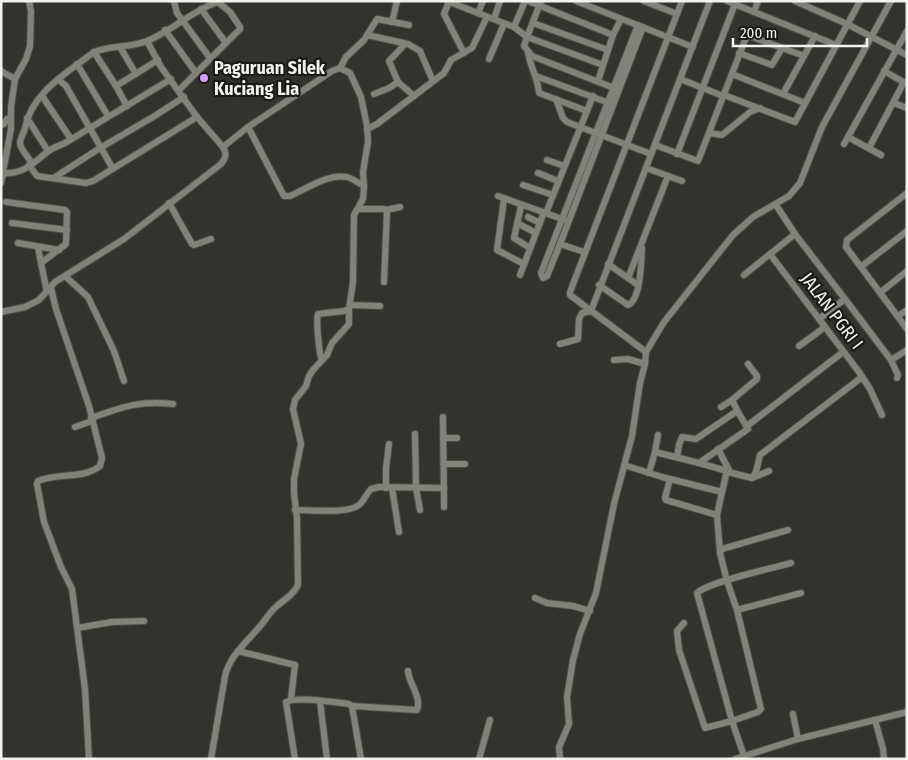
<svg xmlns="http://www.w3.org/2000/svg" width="908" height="760" viewBox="0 0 908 760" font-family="'Fira Sans Condensed',sans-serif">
  <rect width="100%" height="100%" fill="#33322c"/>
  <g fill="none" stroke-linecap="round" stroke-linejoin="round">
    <defs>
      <g id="minor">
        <polyline points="174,1 177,13 210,58"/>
        <polyline points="447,1 514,27 527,37 524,46 532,56 614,88"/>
        <polyline points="528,1 613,35"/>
        <polyline points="541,1 527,37 603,65"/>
        <polyline points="576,1 693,47"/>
        <polyline points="644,1 677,14"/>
        <polyline points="727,1 836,45"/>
        <polyline points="795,1 847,24 907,55"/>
        <polyline points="449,2 444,14 464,53"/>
        <polyline points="201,9 226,43"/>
        <polyline points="754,12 758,1"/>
        <polyline points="478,13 483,1"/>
        <polyline points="494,19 500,1"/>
        <polyline points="392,22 397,1"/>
        <polyline points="533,23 608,50"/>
        <polyline points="638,25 541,273 543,278 547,276 560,244 643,27"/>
        <polyline points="514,27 525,1"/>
        <polyline points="165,30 196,73"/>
        <polyline points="367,35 408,44 420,51 433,81"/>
        <path d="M147 41 161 67 197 117 223 147 248 127 332 71 340 68 350 73 361 97 367 126 368 142 363 172 364 186 363 199 354 215 353 282 349 309V324L332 343 327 355 313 370 309 376 306 386 295 400 293 409 301 444 294 479V493L297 518 298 585C293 596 284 599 276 607 270 612 266 619 261 625 248 641 230 655 225 676L211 759"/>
        <polyline points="405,44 389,61 398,82 414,96"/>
        <polyline points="120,47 136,74"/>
        <polyline points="94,52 116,86 158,60"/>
        <path d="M528 52C530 67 538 78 539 93L587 111"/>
        <polyline points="739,53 772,65 782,48"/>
        <polyline points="489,59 504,24"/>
        <polyline points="77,64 108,116"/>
        <polyline points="340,68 346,57 364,40 377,19 409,25"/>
        <polyline points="1,71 15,79"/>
        <polyline points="884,71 907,84"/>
        <polyline points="732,74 805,103"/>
        <polyline points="536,76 609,103"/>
        <polyline points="58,79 66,86 113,169"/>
        <polyline points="680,79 723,96"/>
        <polyline points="598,81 613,35 621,19"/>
        <polyline points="116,86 127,106"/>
        <polyline points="374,94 389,88 398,82"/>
        <polyline points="783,94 815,36"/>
        <polyline points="724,95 795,122 860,1"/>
        <polyline points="42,96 71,139"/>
        <polyline points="556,99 563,118 567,122 651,154"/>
        <polyline points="894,103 907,108"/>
        <polyline points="27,118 48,151"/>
        <polyline points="1,125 4,124 7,119 11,118"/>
        <path d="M248 127 284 196H290C306 189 329 173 347 177 353 179 359 183 364 186"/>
        <polyline points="367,129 377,124 444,73 451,60 472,48 487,17"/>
        <polyline points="709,133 722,135 750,112 760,108"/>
        <polyline points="848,137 881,155"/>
        <polyline points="844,144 907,31"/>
        <polyline points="655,145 698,161 747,35 804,56"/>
        <polyline points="869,148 904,82"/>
        <polyline points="677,154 735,4"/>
        <polyline points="547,160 564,166"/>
        <path d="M32 163C29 158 20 149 20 143 20 138 24 133 25 128 32 92 67 73 94 52 111 45 130 48 147 41 172 31 193 10 218 2L230 12 240 27V29L179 90"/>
        <polyline points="29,165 37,176 86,183 93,181 197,117"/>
        <polyline points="646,168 682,181"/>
        <polyline points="538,173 558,181"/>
        <path d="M4 175 6 173C25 174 36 160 50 150 55 147 60 145 65 143L171 79"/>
        <polyline points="55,177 100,148 153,117 184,97"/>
        <polyline points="1,183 11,129 11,107 15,79 26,59 30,46 31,11 29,1"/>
        <polyline points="523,185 553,195"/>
        <polyline points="907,193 847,240 846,247 907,329"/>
        <polyline points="498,196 565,220"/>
        <polyline points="504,199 497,250 524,264"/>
        <polyline points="6,202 65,210 67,212 66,244 41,263 47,292"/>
        <polyline points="169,203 192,244 194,245 211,239"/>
        <polyline points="776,205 795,234 845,299"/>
        <polyline points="521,206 514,238 530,248"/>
        <polyline points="359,209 384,209 387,211 384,282"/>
        <polyline points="386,210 400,207"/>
        <polyline points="546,213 593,96"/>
        <polyline points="528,217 540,223"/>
        <polyline points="12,223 67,230"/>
        <polyline points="517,223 536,233"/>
        <polyline points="795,234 770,254 859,372 870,389 882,415"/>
        <polyline points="18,243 59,250"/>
        <polyline points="560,244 584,252"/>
        <polyline points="38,247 41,263"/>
        <polyline points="608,264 638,285"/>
        <polyline points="862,266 907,231"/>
        <polyline points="520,275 544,212"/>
        <polyline points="744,275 770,254"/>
        <polyline points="65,276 88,297 114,351 124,381"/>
        <polyline points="628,278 668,176"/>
        <path d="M599 285 628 305C641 300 641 262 642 248"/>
        <path d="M51 288 56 309 89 406 102 458 100 466C82 480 58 472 38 481L37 484 44 522 61 567 72 589 85 689 89 759"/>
        <polyline points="881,292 907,271"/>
        <polyline points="350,305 380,306"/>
        <polyline points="591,311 710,1"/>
        <path d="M1 312 25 307 39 300 55 282 124 239 221 164C226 158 227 154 223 147"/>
        <polyline points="898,316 907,310"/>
        <polyline points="819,319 845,299 891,360 907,350"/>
        <polyline points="560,344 578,339 579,319 582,313 591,311"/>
        <polyline points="799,346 825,327"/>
        <polyline points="646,352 570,295 570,292 682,1"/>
        <path d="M322 360C319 355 316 319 318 314L344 311 349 309"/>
        <polyline points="614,360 628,359 645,364"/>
        <polyline points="891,360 898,375 897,378"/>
        <polyline points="721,407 732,400"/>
        <polyline points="738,412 732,400 757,379 757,376 748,364"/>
        <polyline points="443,417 444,507"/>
        <path d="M91 418C122 407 140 400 173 404"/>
        <polyline points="747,426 843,352"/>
        <polyline points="75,427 92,421"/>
        <polyline points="415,434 416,488 420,510"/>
        <polyline points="443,438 457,438"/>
        <polyline points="718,449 730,472"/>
        <polyline points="655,452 699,463 748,429 738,412 734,413 696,439 682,437 679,445 677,457"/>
        <polyline points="444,464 465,464"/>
        <polyline points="624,465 662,477 722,492 727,471 699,463"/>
        <polyline points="728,472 752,478 769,471"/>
        <polyline points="649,473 655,452 658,435"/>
        <polyline points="752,478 756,472 760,455 862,377"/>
        <polyline points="670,479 665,498 666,500 717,515"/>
        <polyline points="386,488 386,468 389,444"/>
        <polyline points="392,488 399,532"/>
        <path d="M295 510C310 510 348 514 359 505 364 501 366 494 371 489L379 487 444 488"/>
        <polyline points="720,553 717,515 722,492"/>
        <polyline points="535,598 547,603 573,606 590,611"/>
        <polyline points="737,610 801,593"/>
        <polyline points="684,623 677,631 679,650 705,728 732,721 758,712 761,709 737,610 727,581 720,553 722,549 788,530"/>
        <polyline points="77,628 112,622 144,621"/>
        <polyline points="238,651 295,665 291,699"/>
        <polyline points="320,701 327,759"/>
        <polyline points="793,714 798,739"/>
        <polyline points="875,720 883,749 884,759"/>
        <path d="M744 756 732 721 697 593C708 582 773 568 791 563"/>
        <path d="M295 759 286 702C298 696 333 702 349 704L352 706"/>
        <path d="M361 759 352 706 417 710C422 697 409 684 408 671"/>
        <polyline points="479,759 490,720"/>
        <polyline points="560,759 559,747 569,724 567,697 573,660 580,634 596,593 614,504 632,436 640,383 645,364 646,352 664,322 733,235 753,217 789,196 800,183 822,127 891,1"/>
        <polyline points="735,759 798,739 907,712"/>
      </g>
    </defs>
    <use href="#minor" stroke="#4f4e48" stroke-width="8"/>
    <use href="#minor" stroke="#82817a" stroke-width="6"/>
  </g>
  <circle fill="#d59cfb" stroke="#1a1a17" stroke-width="2" cx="204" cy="78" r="5"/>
  <g text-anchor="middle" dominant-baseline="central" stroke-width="4.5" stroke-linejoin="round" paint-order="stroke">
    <g font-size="18" font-weight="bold" fill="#f3f2ee" stroke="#1a1a17" text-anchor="start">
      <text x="214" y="68">Paguruan Silek<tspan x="214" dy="21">Kuciang Lia</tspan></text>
    </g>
    <g font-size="18" fill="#f3f2ee" stroke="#1a1a17">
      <text transform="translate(832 311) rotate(53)">JALAN PGRI I</text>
    </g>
  </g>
  <rect width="908" height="760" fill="none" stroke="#f3f2ee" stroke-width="5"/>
  <path d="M733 38v8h134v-8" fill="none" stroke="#f3f2ee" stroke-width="2.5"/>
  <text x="740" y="38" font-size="15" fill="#f3f2ee" stroke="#1a1a17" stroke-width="4" paint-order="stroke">200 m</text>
</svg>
